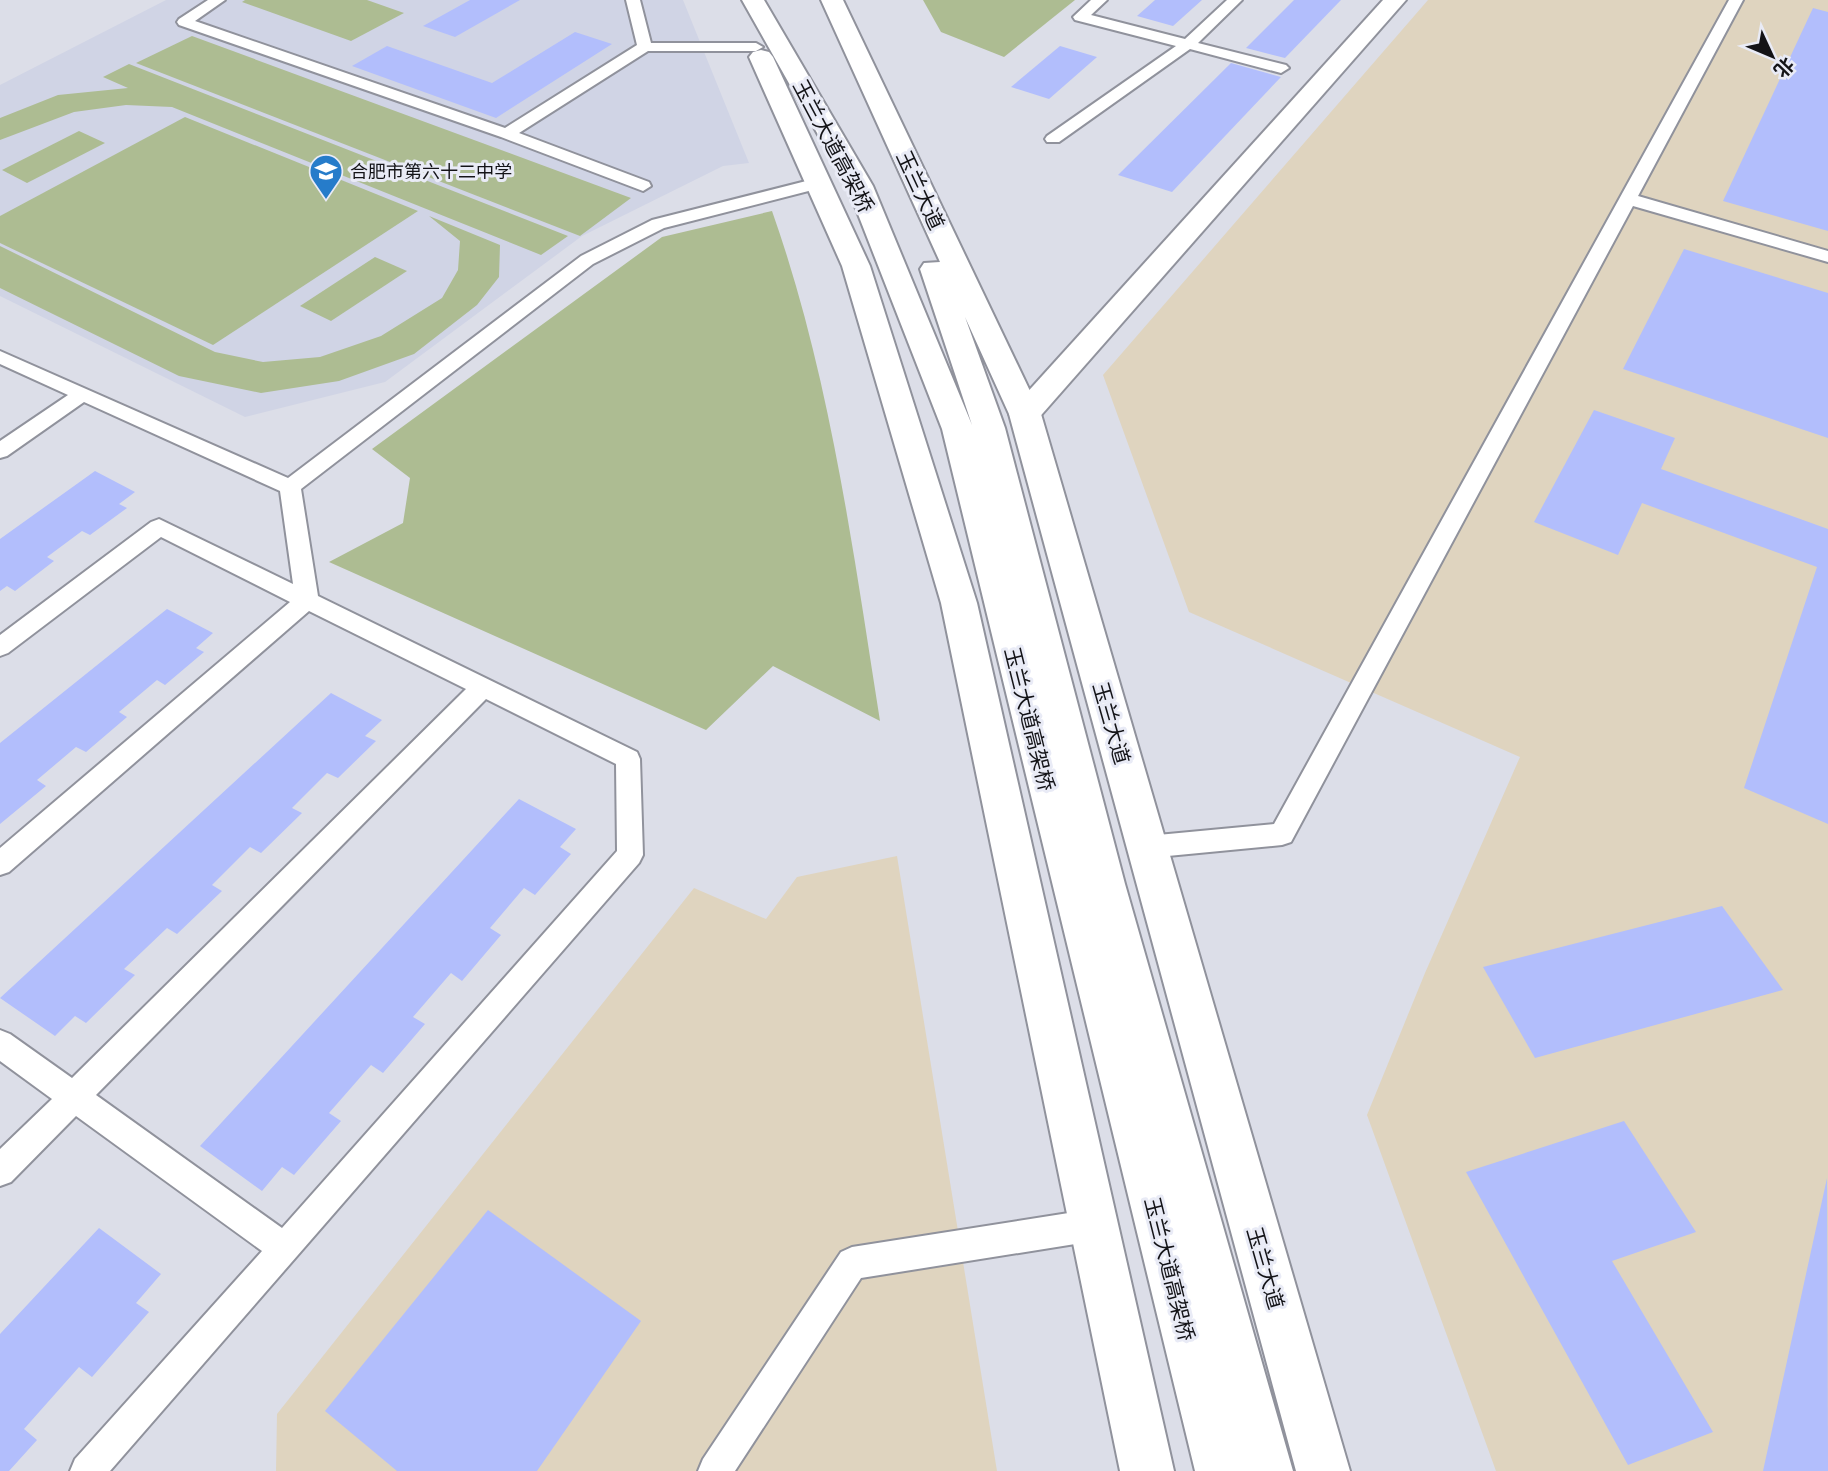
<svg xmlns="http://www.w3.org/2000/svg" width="1828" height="1471" viewBox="0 0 1828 1471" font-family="'Noto Sans','Noto Sans SC',sans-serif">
  <rect width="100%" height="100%" fill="#dcdee8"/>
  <g fill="#dfd4bf">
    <polygon points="1428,0 1828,0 1828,1471 1496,1471 1367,1115 1425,973 1520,757 1189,612 1103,375"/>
    <polygon points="897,856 997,1471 276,1471 277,1414 694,888 766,919 797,877"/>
  </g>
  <polygon fill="#d0d4e5" points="166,0 683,0 749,163 723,166 582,236 385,382 245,417 0,296 0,85"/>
  <g fill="#adbc92">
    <polygon points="245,0 367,0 404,13 351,41 242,2"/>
    <polygon points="923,0 1075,0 1004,57 941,32"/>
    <polygon points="192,36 631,198 580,236 136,63"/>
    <polygon points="129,64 568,236 541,255 172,107 126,105 74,112 0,140 0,118 58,95 128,88 103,77"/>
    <polygon points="185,117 418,211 213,345 0,243 0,216"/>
    <polygon points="79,131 105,143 27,183 2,170"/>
    <path d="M772 211C830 375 853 550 880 721L773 666 706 730 329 562 403 523 410 478 372 449 662 237Z"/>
    <polygon points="429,216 500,245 499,277 477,305 414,354 339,381 261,393 179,376 0,288 0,246 215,352 263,362 320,357 381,336 442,298 458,270 460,241"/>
    <polygon points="375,257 407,271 331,321 300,306"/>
  </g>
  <g fill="#b2befc">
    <polygon points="470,0 520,0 455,37 423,26"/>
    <polygon points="1155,0 1202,0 1173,26 1137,16"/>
    <polygon points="1294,0 1341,0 1285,58 1246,48"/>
    <polygon points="1813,8 1828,12 1828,231 1723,201"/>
    <polygon points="575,32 612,44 496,118 352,66 387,46 492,83"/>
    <polygon points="1060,46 1097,57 1049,99 1011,87"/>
    <polygon points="1231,63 1281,77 1172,192 1118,175"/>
    <polygon points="1684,249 1828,293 1828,438 1623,369"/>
    <polygon points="1594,410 1675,438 1661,469 1828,529 1828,824 1744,788 1817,567 1642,503 1618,555 1534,522"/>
    <polygon points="95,471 135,492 119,504 127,508 90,535 82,531 47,557 54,561 15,591 7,586 0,591 0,539"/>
    <polygon points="167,609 213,633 196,648 204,652 165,685 157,680 119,712 127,717 86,752 76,747 37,780 46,786 0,824 0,743"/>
    <polygon points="331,693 382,720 365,736 376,741 338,778 327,773 292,808 302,813 261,853 250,847 212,885 222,891 177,934 167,928 124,969 135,975 86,1023 75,1016 55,1036 0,998"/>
    <polygon points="519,799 576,829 560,847 571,854 535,895 524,888 490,928 501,935 462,981 451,973 413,1017 425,1024 383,1073 371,1065 329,1113 341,1121 294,1175 282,1167 262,1191 200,1146"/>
    <polygon points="1722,906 1783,990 1535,1058 1483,967"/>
    <polygon points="1624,1121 1696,1232 1612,1261 1713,1432 1628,1465 1466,1172"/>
    <polygon points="1827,1178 1828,1471 1763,1471"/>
    <polygon points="488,1210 641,1321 537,1471 397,1471 325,1411"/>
    <polygon points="99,1228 161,1274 136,1303 149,1312 92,1377 79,1367 24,1429 37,1440 9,1471 0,1471 0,1334"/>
  </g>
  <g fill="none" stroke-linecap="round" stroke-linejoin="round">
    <defs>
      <g id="service">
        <polygon points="208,0 225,0 195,21 505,128 637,45 626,0 640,0 651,43 756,43 763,47 756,51 648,51 519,133 649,182 651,186 643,191 501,137 179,25 177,22 179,19"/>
        <polygon points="1091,0 1107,0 1091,15 1185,39 1227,0 1242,0 1198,43 1286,65 1289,68 1281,73 1190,49 1059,142 1047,142 1045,139 1047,136 1176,46 1075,20 1073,17"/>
        <polygon points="1729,0 1743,0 1638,196 1828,251 1828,262 1633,206 1291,842 1282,845 1147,858 1138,855 1134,847 1138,839 1147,836 1274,824"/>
        <path d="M818 178 824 179 826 183 824 187 664 228 593 264 301 489 318 596 637 752 640 759 643 855 639 863 110 1471H70L75 1459 262 1251 76 1116 11 1182 0 1186V1149L52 1099 0 1061V1030L10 1034 72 1078 466 689 309 611 9 872 0 875V848L290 602 161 537 8 653 0 656V635L151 522 159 519 293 584 280 491 84 402 7 456 0 458V441L68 395 0 364V351L288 478 581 256 652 220ZM486 699 616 764 617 851 282 1228 96 1095Z"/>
        <polygon points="1094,1209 1105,1214 1110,1225 1105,1236 1094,1241 861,1278 735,1471 698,1471 703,1459 841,1252 852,1247"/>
      </g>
      <polygon id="tertiary" points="1383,0 1406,0 1036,421 1025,424 1014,421 1009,414 1014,407"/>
      <g id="primary">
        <polygon points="742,0 764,0 873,186 972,425 920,269 924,263 940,262 821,0 843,0 1041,414 1350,1471 1296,1471 1009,414 965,317 1005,428 1125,884 1293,1471 1195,1471 942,429 847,186"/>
        <polygon points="761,50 769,52 773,57 870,266 977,603 1174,1471 1120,1471 941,603 842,266 749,57 753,52"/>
      </g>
    </defs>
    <use href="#service" stroke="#90929c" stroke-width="4"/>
    <use href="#tertiary" stroke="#90929c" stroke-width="4"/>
    <use href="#primary" stroke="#90929c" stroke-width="4"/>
    <use href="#service" fill="#fff" fill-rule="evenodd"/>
    <use href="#tertiary" fill="#fff" fill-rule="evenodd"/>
    <use href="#primary" fill="#fff" fill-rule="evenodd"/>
  </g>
  <defs>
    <symbol id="school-pin" viewBox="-11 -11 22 30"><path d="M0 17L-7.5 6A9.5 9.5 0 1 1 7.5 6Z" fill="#267cca" stroke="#e9ebf6"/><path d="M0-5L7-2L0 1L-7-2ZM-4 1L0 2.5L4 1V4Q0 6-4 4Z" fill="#fff"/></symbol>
  </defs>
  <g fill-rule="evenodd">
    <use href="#school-pin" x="307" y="152" width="38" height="52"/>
  </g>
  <g text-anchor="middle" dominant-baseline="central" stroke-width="6" stroke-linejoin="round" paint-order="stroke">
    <g font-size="18" fill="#131317" stroke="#e9ebf6" text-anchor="start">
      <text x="350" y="171">合肥市第六十二中学</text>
    </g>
    <g font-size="21" fill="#131317" stroke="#e9ebf6">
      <text transform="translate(834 146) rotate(62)">玉兰大道高架桥</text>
      <text transform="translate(921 190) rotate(65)">玉兰大道</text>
      <text transform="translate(1030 719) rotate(76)">玉兰大道高架桥</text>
      <text transform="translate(1112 723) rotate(74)">玉兰大道</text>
      <text transform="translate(1266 1268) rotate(74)">玉兰大道</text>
      <text transform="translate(1170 1269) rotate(76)">玉兰大道高架桥</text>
    </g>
  </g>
  <g transform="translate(1772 56) rotate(134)" stroke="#e9ebf6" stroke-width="5" paint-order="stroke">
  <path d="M0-5L12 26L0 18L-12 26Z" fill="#131317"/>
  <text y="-10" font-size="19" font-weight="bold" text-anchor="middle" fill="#131317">北</text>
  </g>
</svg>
